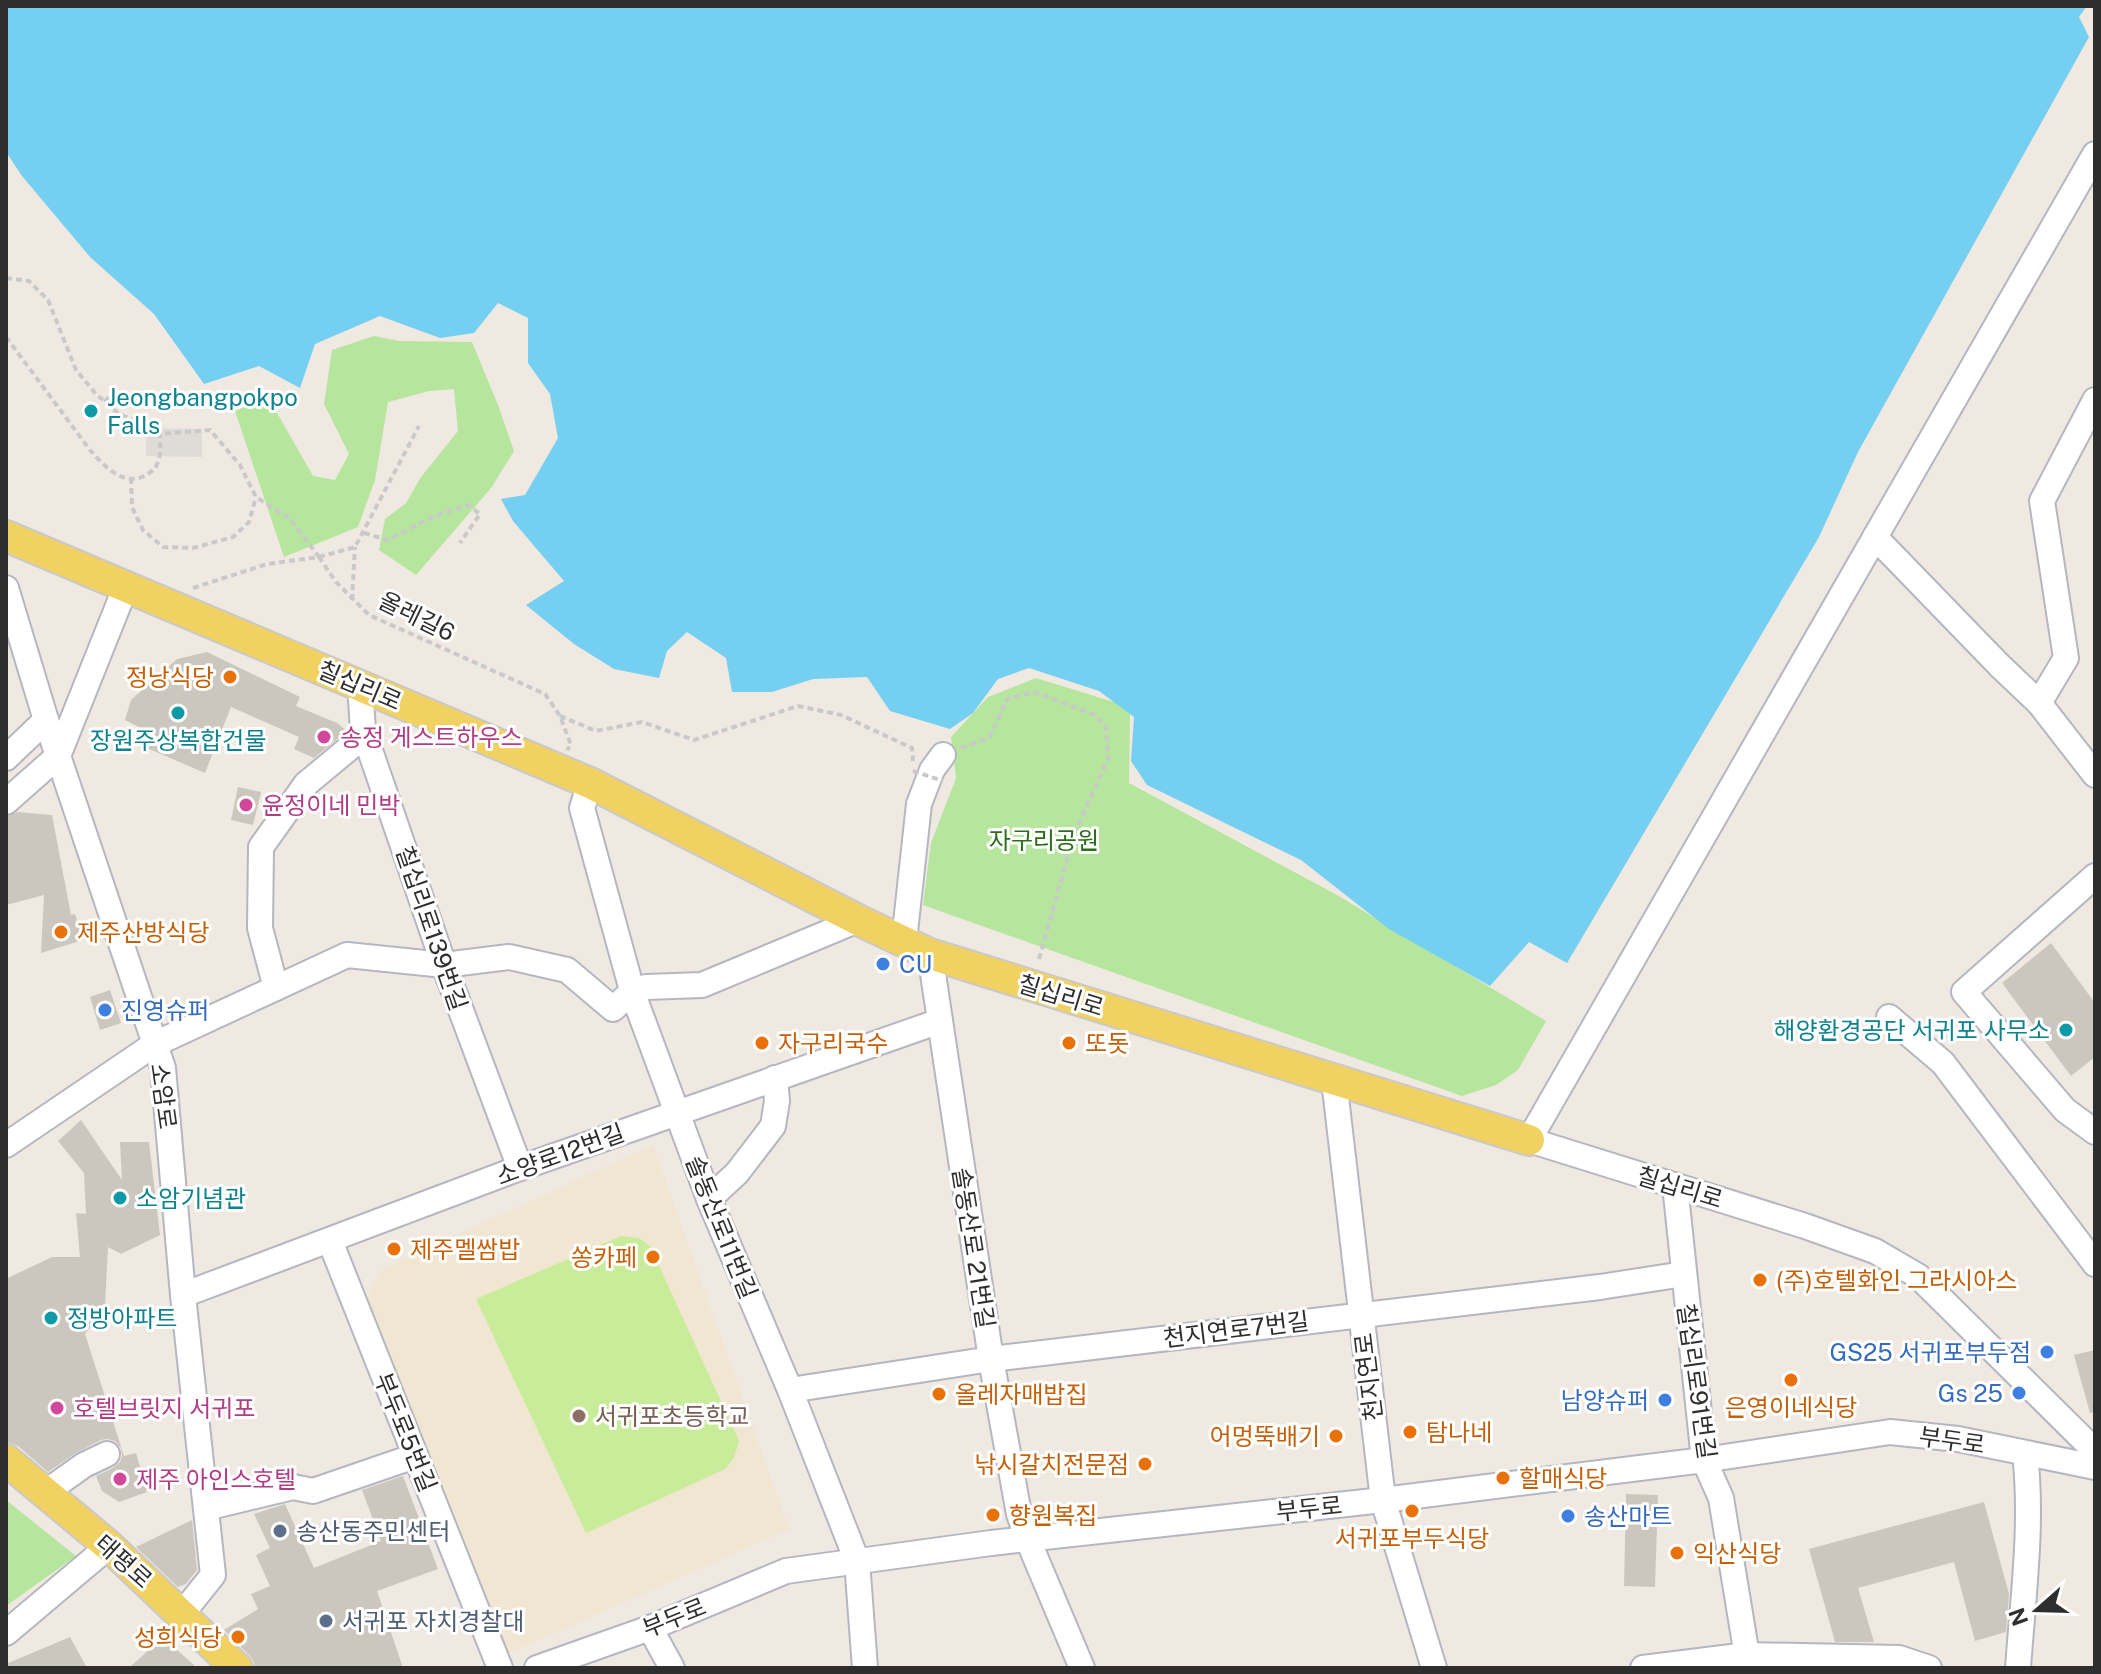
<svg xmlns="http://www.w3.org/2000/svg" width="2101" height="1674" viewBox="0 0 2101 1674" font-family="'Public Sans','Noto Sans KR',sans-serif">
  <rect width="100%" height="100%" fill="#efe9e1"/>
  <polygon fill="#f0e6d1" points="653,1145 789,1529 505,1655 364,1303 381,1270"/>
  <g fill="#b6e59e">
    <polygon points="374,336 399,341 472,342 498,405 514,451 491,488 416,575 379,550 385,519 406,503 421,477 458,431 454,389 429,391 388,402 375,480 358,527 284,557 235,411 268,397 313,476 335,480 349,454 324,404 332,350"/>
    <polygon points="1036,678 1130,707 1129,783 1337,895 1546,1021 1518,1070 1496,1085 1462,1096 923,905 931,843 956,778 951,737 988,697"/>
    <polygon points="6,1500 76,1556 6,1606"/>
  </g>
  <polygon fill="#c9ec9a" points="621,1236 639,1238 650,1246 739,1441 734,1458 725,1469 586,1533 476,1299"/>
  <polygon fill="#dfdcd8" points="146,428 202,429 202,457 146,456"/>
  <polygon fill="#75cff0" points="6,6 2087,6 2079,17 2089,37 1858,452 1819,537 1567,963 1529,942 1490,986 1389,929 1301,860 1147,785 1131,761 1134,717 1099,691 1029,668 998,679 973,713 950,729 890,711 867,677 813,679 772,692 732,692 726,658 687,632 667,651 659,678 614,669 574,644 526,605 564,581 513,521 501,499 525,495 558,438 550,394 528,363 528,318 498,303 474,333 440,338 380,316 315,344 300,388 259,366 204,384 154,314 90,257 22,176 6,152"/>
  <g fill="#cbc7bf">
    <polygon points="207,652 300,697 296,706 337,723 347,731 314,758 294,749 299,737 231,707 205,773 147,748 153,734 125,720 131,700 177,659"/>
    <polygon points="238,787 261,792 253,825 231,820"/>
    <polygon points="17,812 52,815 71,915 75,914 83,940 41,953 44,895 6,905 6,817"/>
    <polygon points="2051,943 2095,1003 2095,1057 2071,1076 2002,983"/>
    <polygon points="110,990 121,1023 100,1030 90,997"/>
    <polygon points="81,1120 122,1180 120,1142 149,1142 160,1235 121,1254 108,1247 105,1306 85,1334 124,1456 136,1453 147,1492 119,1502 102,1491 96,1476 113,1468 120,1462 122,1456 121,1448 115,1441 107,1439 101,1440 76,1453 48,1472 18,1446 6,1442 6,1279 52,1257 80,1257 76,1213 86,1214 84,1173 58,1141"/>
    <polygon points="2095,1350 2095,1412 2090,1413 2074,1355"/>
    <polygon points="403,1476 438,1569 377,1591 403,1668 254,1668 254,1662 250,1656 224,1630 258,1609 251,1594 270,1586 256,1555 270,1548 254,1514 285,1504 314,1568 381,1541 362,1490"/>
    <polygon points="1626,1494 1658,1495 1655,1587 1624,1586"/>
    <polygon points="1984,1502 2009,1594 2006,1632 1975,1641 1954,1562 1858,1588 1874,1642 1835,1642 1809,1549"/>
    <polygon points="192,1520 197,1570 186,1584 178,1587 136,1547"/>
    <polygon points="70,1637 87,1668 6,1668 6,1664"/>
    <polygon points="163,1637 197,1668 129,1668"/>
  </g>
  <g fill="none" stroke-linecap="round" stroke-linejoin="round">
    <defs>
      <g id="minor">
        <polyline points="2095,154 1529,1140 1805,1226 1875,1251 1918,1276 2095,1451"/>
        <polyline points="2095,400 2042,501 2066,658 2039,703 2095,775"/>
        <polyline points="1875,537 1999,665 2039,703"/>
        <polyline points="6,588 46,720 163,1068 183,1295 213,1575 181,1615"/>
        <polyline points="360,685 363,730 444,965 520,1168"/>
        <polyline points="6,758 46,720"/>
        <polyline points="590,783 582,808 633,994 709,1199 790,1390 857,1561 865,1668"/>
        <polyline points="6,802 58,756 126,586"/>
        <polyline points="2095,876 1964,992 2065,1110 2095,1132"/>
        <polyline points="904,941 919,804 932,770 943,755"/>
        <polyline points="930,954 991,1359 1019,1514 1028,1540 1082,1668"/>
        <polyline points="276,988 260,928 261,847 306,784 359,740 366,738"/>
        <polyline points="1889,1017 1943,1063 2095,1264"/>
        <polyline points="1334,1080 1383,1500 1434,1668"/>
        <polyline points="6,1145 155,1044 347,955 444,965 509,957 567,970 613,1009 626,997 646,987 702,985 858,920"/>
        <polyline points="1675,1185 1704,1460 1721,1498 1749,1668"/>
        <polyline points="709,1199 737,1173 773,1126 777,1101 775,1078"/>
        <polyline points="330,1241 500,1668"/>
        <polyline points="183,1295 520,1168 940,1021"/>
        <polyline points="790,1390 991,1359 1600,1287 1684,1274"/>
        <polyline points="46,1492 84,1465 107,1454"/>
        <polyline points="206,1508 293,1487 313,1491 415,1456"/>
        <polyline points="650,1628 672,1668"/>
        <polyline points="6,1633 109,1546"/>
        <polyline points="537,1668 650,1628 786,1571 991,1543 1383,1500 1704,1460 1890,1432 1958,1439 2095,1467"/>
        <polyline points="1643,1668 1747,1655 1899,1658 1929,1668"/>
        <path d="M2018 1668C2023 1597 2033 1524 2025 1453"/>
      </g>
      <g id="major">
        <polyline points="6,536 590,783 858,920 930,954 1529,1140"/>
        <polyline points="6,1460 109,1546 237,1668"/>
      </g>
    </defs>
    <use href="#minor" stroke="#b4b7c1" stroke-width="28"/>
    <use href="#major" stroke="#c9c9c9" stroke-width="34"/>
    <g stroke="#c9c9c9" stroke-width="4" stroke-dasharray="6 4" stroke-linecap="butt">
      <polyline points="6,278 29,281 48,300 76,370 96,394 119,414 149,426 150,431 160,434 210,430 240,465 256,497 290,519 319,557"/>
      <path d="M6 337 90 450C104 466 125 489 148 474 154 470 157 466 159 459 161 451 160 442 160 434"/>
      <polyline points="105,402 114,389"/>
      <polyline points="131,478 132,507 143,530 163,547 193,548 233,537 249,522 256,497"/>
      <polyline points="364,533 388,540 430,518 468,505 480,514 460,543"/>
      <polyline points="319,557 355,547 419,426"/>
      <polyline points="193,588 267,564 319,557 336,582 369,615 545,694 560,716 571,745 567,750"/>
      <polyline points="352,600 355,547"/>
      <polyline points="560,716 596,731 642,722 694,740 798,706 841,715 912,748 913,761"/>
      <polyline points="961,748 990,737 1007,699 1035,692 1095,715 1106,728 1108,759 1074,834 1039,959"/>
    </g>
    <use href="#minor" stroke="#fff" stroke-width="24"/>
    <use href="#major" stroke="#f2d163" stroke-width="30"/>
    <polyline stroke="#c9c9c9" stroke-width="4" stroke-dasharray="6 4" stroke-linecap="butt" points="913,771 943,781"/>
  </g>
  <g fill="#0f9aa8" stroke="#fff" stroke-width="3">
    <circle cx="91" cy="411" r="8"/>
    <circle cx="178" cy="713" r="8"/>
    <circle cx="2066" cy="1030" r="8"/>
    <circle cx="120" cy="1198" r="8"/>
    <circle cx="51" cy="1318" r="8"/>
  </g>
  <g fill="#e8710a" stroke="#fff" stroke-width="3">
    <circle cx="230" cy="677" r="8"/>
    <circle cx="61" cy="932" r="8"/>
    <circle cx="762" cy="1043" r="8"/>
    <circle cx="1069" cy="1043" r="8"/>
    <circle cx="394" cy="1249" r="8"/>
    <circle cx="653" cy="1257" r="8"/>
    <circle cx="1760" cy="1280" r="8"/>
    <circle cx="1791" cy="1380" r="8"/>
    <circle cx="939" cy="1394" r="8"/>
    <circle cx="1410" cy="1432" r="8"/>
    <circle cx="1336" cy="1436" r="8"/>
    <circle cx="1145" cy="1464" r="8"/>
    <circle cx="1503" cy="1478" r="8"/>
    <circle cx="1412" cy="1511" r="8"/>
    <circle cx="993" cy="1515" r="8"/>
    <circle cx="1677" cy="1553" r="8"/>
    <circle cx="238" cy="1637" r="8"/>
  </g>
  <g fill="#d1479c" stroke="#fff" stroke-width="3">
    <circle cx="324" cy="737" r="8"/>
    <circle cx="246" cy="805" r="8"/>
    <circle cx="57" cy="1408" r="8"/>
    <circle cx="120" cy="1479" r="8"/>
  </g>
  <g fill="#3f7fe0" stroke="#fff" stroke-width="3">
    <circle cx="883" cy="964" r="8"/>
    <circle cx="105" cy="1010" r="8"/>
    <circle cx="2047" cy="1352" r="8"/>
    <circle cx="2019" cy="1393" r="8"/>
    <circle cx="1665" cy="1400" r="8"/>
    <circle cx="1568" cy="1516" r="8"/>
  </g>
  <circle fill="#8d6e63" stroke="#fff" stroke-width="3" cx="579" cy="1416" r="8"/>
  <g fill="#5c6f8a" stroke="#fff" stroke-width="3">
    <circle cx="280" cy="1531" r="8"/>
    <circle cx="326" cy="1621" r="8"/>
  </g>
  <g text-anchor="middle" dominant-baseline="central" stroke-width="6" stroke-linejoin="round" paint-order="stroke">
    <g font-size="24" fill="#0d838f" stroke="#fff" text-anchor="start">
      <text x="107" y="397">Jeongbangpokpo<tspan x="107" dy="28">Falls</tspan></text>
      <text x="178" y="740" text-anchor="middle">장원주상복합건물</text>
      <text x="2050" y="1030" text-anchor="end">해양환경공단 서귀포 사무소</text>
      <text x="136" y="1198">소암기념관</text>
      <text x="67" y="1318">정방아파트</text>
    </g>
    <g font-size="24" fill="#2e2e2e" stroke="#fff">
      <text transform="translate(417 616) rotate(26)">올레길6</text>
      <text transform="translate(360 685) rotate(23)">칠십리로</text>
      <text transform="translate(432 928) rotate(71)">칠십리로139번길</text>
      <text transform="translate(1061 995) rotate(17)">칠십리로</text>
      <text transform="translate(164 1096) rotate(82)">소암로</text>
      <text transform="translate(560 1154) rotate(-20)">소양로12번길</text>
      <text transform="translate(1680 1187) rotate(17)">칠십리로</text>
      <text transform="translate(722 1227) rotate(68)">솔동산로11번길</text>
      <text transform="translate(974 1248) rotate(81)">솔동산로 21번길</text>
      <text transform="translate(1236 1329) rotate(-7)">천지연로7번길</text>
      <text transform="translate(1368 1377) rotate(-97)">천지연로</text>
      <text transform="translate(1697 1381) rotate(82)">칠십리로91번길</text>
      <text transform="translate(406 1432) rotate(68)">부두로5번길</text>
      <text transform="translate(1952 1440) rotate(8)">부두로</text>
      <text transform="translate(1309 1508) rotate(-6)">부두로</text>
      <text transform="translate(124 1561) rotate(42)">태평로</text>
      <text transform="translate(674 1617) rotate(-22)">부두로</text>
    </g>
    <g font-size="24" fill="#c56008" stroke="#fff" text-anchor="start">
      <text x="214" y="677" text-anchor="end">정낭식당</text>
      <text x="77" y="932">제주산방식당</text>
      <text x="778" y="1043">자구리국수</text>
      <text x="1085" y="1043">또돗</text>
      <text x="410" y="1249">제주멜쌈밥</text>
      <text x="637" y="1257" text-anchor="end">쏭카페</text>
      <text x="1776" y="1280">(주)호텔화인 그라시아스</text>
      <text x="955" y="1394">올레자매밥집</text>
      <text x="1791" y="1407" text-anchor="middle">은영이네식당</text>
      <text x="1426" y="1432">탐나네</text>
      <text x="1320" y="1436" text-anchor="end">어멍뚝배기</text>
      <text x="1129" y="1464" text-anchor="end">낚시갈치전문점</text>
      <text x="1519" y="1478">할매식당</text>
      <text x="1009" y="1515">향원복집</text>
      <text x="1412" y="1538" text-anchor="middle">서귀포부두식당</text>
      <text x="1693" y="1553">익산식당</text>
      <text x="222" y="1637" text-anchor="end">성희식당</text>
    </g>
    <g font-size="24" fill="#b23c85" stroke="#fff" text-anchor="start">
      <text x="340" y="737">송정 게스트하우스</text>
      <text x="262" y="805">윤정이네 민박</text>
      <text x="73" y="1408">호텔브릿지 서귀포</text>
      <text x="136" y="1479">제주 아인스호텔</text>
    </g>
    <g font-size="24" fill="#2c6e1b" stroke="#fff">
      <text x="1044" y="840">자구리공원</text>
    </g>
    <g font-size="24" fill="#366cbe" stroke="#fff" text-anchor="start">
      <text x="899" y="964">CU</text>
      <text x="121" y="1010">진영슈퍼</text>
      <text x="2031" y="1352" text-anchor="end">GS25 서귀포부두점</text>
      <text x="2003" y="1393" text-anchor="end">Gs 25</text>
      <text x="1649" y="1400" text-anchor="end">남양슈퍼</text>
      <text x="1584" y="1516">송산마트</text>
    </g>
    <g font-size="24" fill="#785e54" stroke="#fff" text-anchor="start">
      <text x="595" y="1416">서귀포초등학교</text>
    </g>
    <g font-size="24" fill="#4e5e75" stroke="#fff" text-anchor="start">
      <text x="296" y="1531">송산동주민센터</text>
      <text x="342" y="1621">서귀포 자치경찰대</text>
    </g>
  </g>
  <rect width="2101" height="1674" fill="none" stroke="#2e2e2e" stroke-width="16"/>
  <g transform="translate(2037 1610) rotate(250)" stroke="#ffffff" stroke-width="6" paint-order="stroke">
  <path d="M0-6L14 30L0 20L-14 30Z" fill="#2e2e2e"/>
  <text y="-12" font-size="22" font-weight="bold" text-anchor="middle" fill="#2e2e2e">N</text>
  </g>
</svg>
